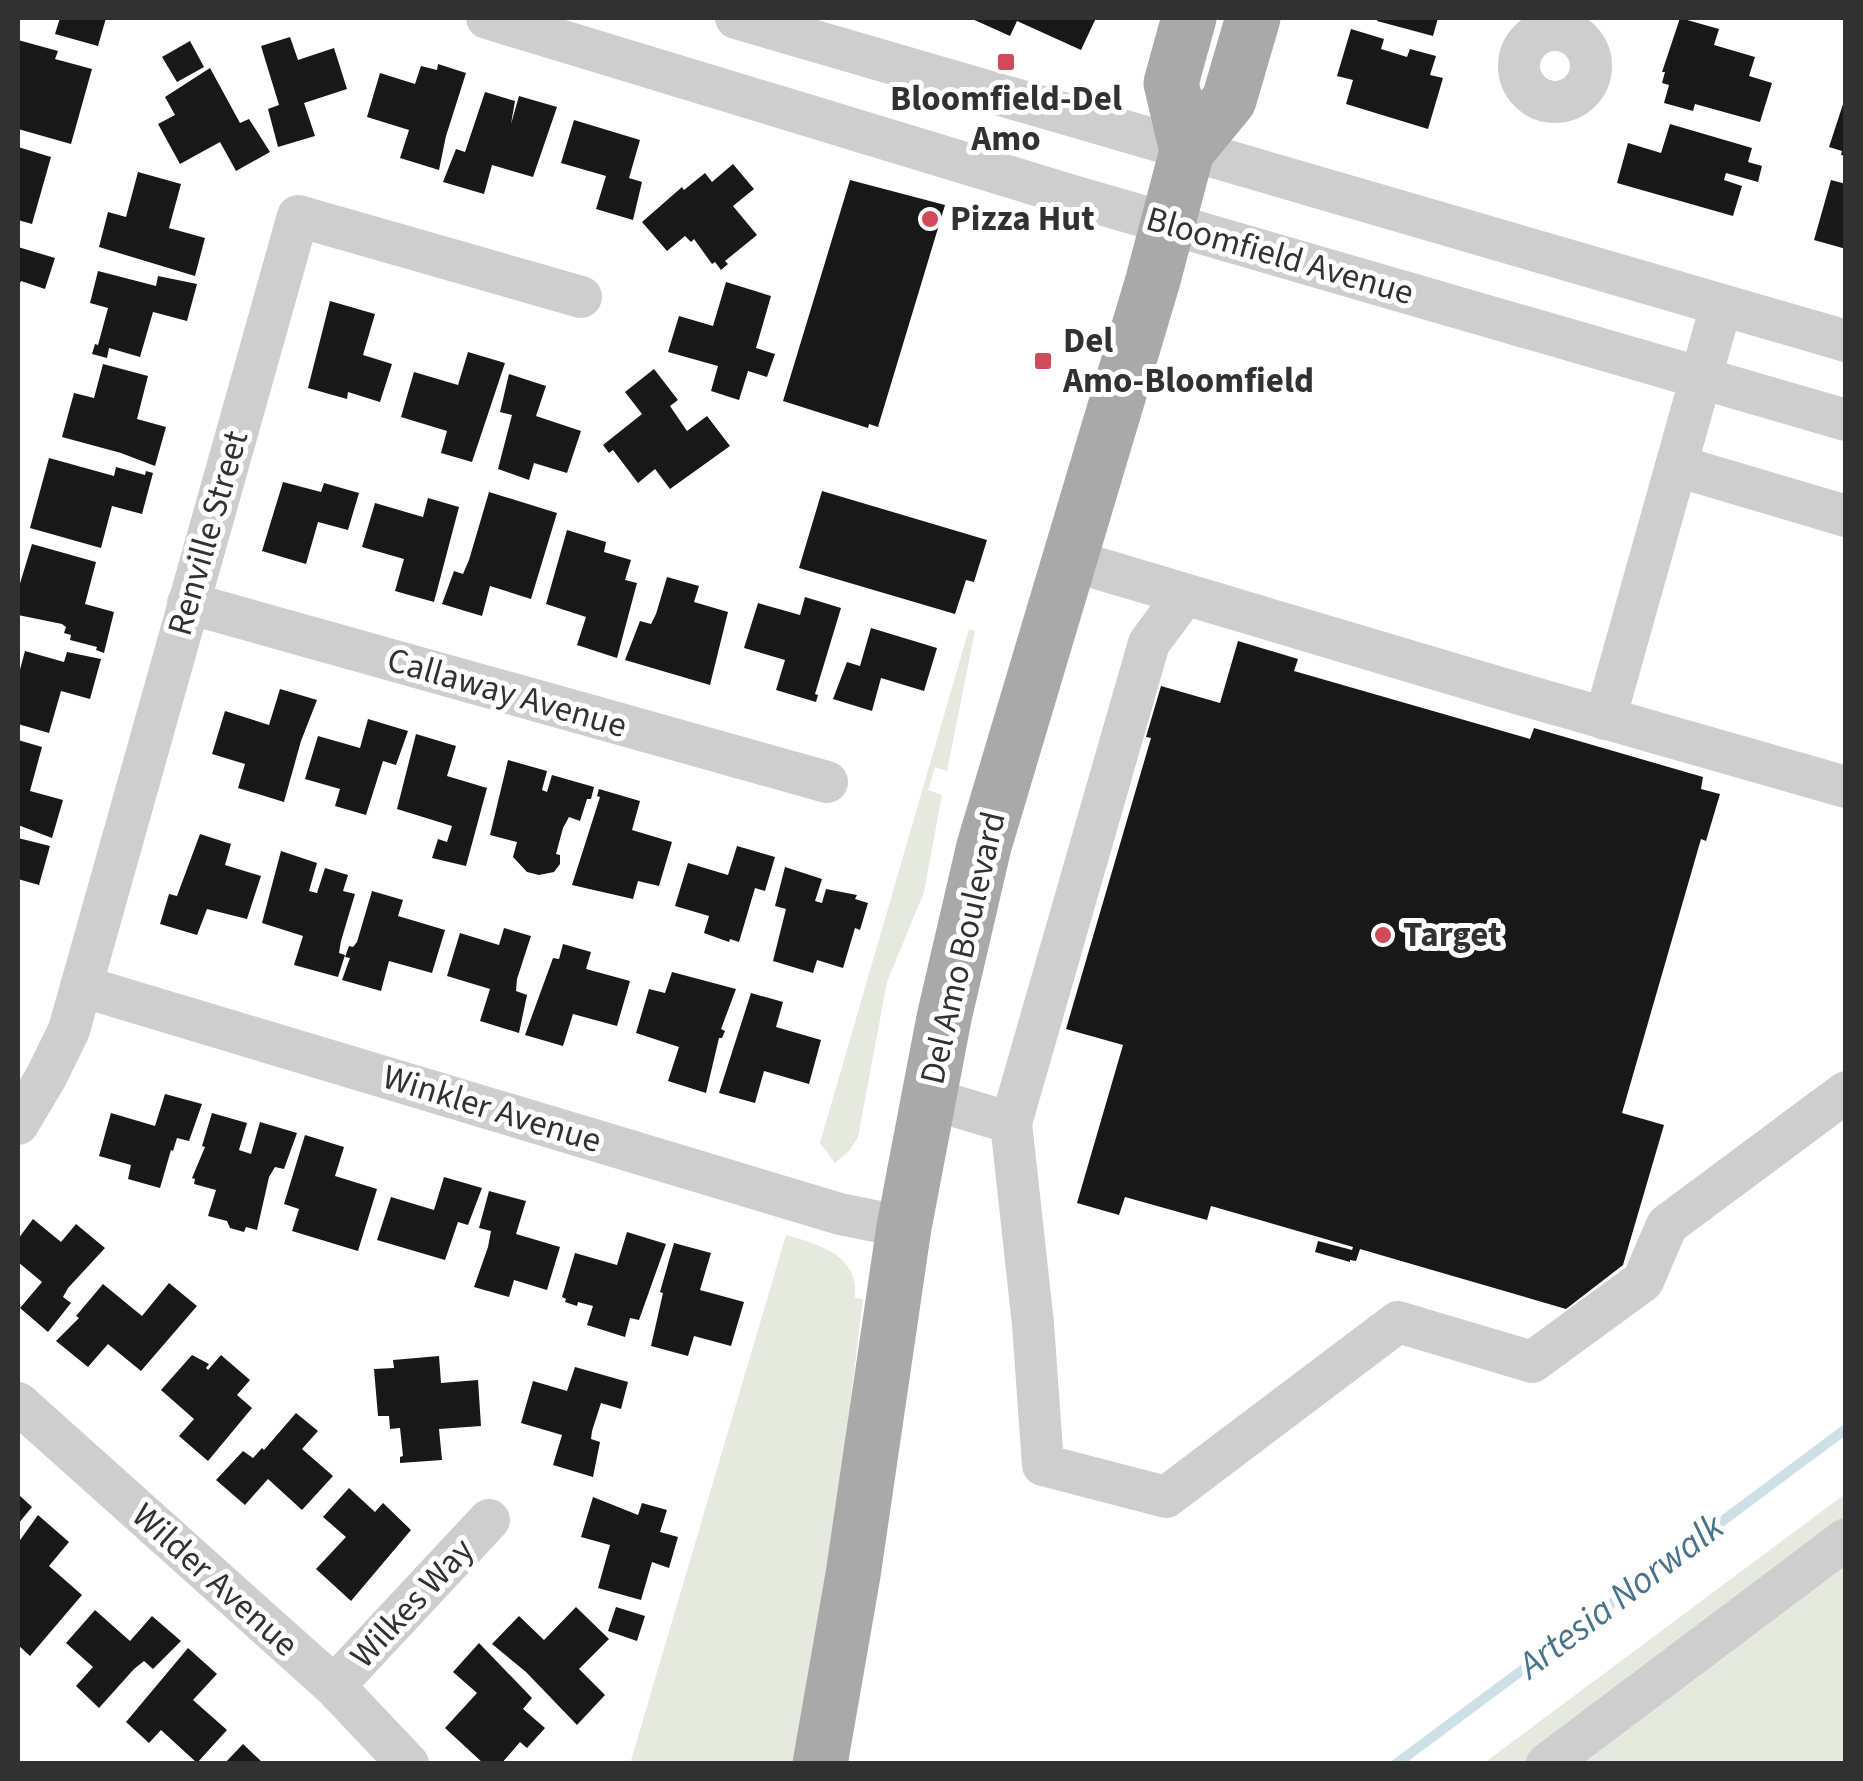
<svg xmlns="http://www.w3.org/2000/svg" width="1863" height="1781" viewBox="0 0 1863 1781" font-family="'Source Sans 3',sans-serif">
  <rect width="100%" height="100%" fill="#fff"/>
  <g fill="#e5e9de">
    <polygon points="969,629 975,631 947,771 935,767 928,790 942,795 924,892 887,982 858,1137 850,1150 835,1163 820,1143"/>
    <path d="M786 1235C819 1245 859 1254 855 1298L863 1299 829 1576 800 1763 630 1764Z"/>
    <polygon points="1845,1494 1845,1763 1484,1763"/>
  </g>
  <g fill="none" stroke-linecap="round" stroke-linejoin="round">
    <polyline stroke="#cddfe7" stroke-width="10" points="1396,1764 1846,1429"/>
  </g>
  <g fill="#181818">
    <polygon points="60,18 106,18 98,46 55,34"/>
    <polygon points="970,18 1096,18 1081,50 1017,21 1010,36"/>
    <polygon points="1378,18 1438,18 1433,36 1377,21"/>
    <polygon points="1680,18 1719,29 1714,45 1755,57 1749,76 1772,83 1760,122 1695,104 1693,111 1664,103 1669,85 1662,83 1665,72 1662,72"/>
    <polygon points="1351,29 1384,39 1381,49 1407,57 1410,49 1436,56 1430,75 1443,78 1428,129 1346,104 1353,80 1337,76"/>
    <polygon points="290,37 298,60 334,48 347,89 304,103 315,136 278,147 268,109 279,105 261,46"/>
    <polygon points="18,40 58,51 55,59 92,69 71,144 18,129"/>
    <polygon points="190,41 204,67 177,82 162,57"/>
    <polygon points="438,64 466,73 446,136 439,170 400,158 409,130 367,117 380,73 415,84 421,66 437,70"/>
    <polygon points="210,68 240,123 249,119 270,152 236,171 220,142 180,164 158,124 175,115 165,97"/>
    <polygon points="485,92 515,101 511,124 519,96 557,107 533,177 492,165 484,194 443,182 456,149 465,152"/>
    <polygon points="1846,95 1846,156 1841,155 1842,151 1829,147"/>
    <polygon points="574,120 640,140 629,178 642,182 633,220 596,209 606,176 561,163"/>
    <polygon points="1670,124 1752,148 1748,162 1762,166 1758,182 1726,173 1724,180 1742,186 1733,216 1617,183 1628,143 1661,153"/>
    <polygon points="18,147 51,157 32,224 18,220"/>
    <polygon points="733,164 754,189 733,206 757,235 725,261 728,264 721,270 715,262 712,264 694,239 691,242 685,236 667,251 642,222 682,187 684,190 705,173 712,182"/>
    <polygon points="138,172 181,184 169,228 205,238 195,276 99,247 108,212 126,217"/>
    <polygon points="850,180 945,205 878,427 869,424 868,428 783,401"/>
    <polygon points="1831,180 1846,184 1846,249 1814,240"/>
    <polygon points="18,247 55,258 45,289 21,281 18,288"/>
    <polygon points="98,271 156,286 158,276 197,284 187,321 153,312 140,357 109,348 107,358 92,354 95,344 98,345 108,308 90,303"/>
    <polygon points="726,282 771,296 756,348 775,354 767,377 748,371 739,400 711,391 718,366 668,352 679,316 713,326"/>
    <polygon points="330,301 375,314 363,355 392,364 380,402 348,392 347,399 308,388"/>
    <polygon points="468,352 505,363 472,462 441,453 447,431 401,417 414,372 458,385"/>
    <polygon points="103,364 148,376 137,419 166,427 155,466 121,453 62,437 74,393 94,398"/>
    <polygon points="654,369 678,400 670,406 687,431 707,416 730,446 670,489 655,469 638,483 613,450 609,453 603,445 642,414 625,392"/>
    <polygon points="509,374 546,386 536,416 581,431 567,473 534,463 529,480 498,469 512,415 500,412"/>
    <polygon points="49,458 114,476 116,467 145,475 146,471 153,473 142,514 112,506 101,548 30,528"/>
    <polygon points="283,482 321,492 324,483 359,493 348,530 318,522 306,564 262,551"/>
    <polygon points="822,491 987,540 974,582 966,580 955,614 799,568"/>
    <polygon points="489,492 557,513 531,599 490,586 482,616 442,604 454,571 463,574 469,560"/>
    <polygon points="428,498 459,507 434,602 395,591 404,559 362,547 375,503 423,517"/>
    <polygon points="567,530 606,542 604,552 631,560 625,580 637,583 617,658 577,645 586,617 546,604"/>
    <polygon points="32,544 96,562 85,604 114,612 104,653 96,650 97,647 70,640 71,635 64,633 66,627 62,624 18,615 18,590"/>
    <polygon points="667,577 699,586 694,602 728,612 710,685 625,660 640,621 651,624 656,614"/>
    <polygon points="805,597 841,608 815,694 818,695 816,702 776,690 785,660 744,648 758,603 800,615"/>
    <polygon points="871,628 937,648 924,691 881,678 872,711 833,699 847,662 860,666"/>
    <polygon points="1238,641 1298,659 1294,671 1530,739 1534,728 1703,777 1701,789 1720,794 1706,841 1701,839 1622,1113 1664,1125 1623,1265 1566,1309 1360,1249 1356,1261 1350,1260 1350,1262 1315,1252 1318,1241 1352,1250 1353,1247 1211,1206 1207,1220 1125,1197 1119,1215 1077,1203 1123,1045 1066,1029 1151,738 1146,737 1161,686 1220,703"/>
    <polygon points="25,651 64,662 67,652 101,659 90,699 61,691 49,733 18,724 18,677"/>
    <polygon points="280,689 317,700 301,741 284,802 238,788 245,764 212,754 225,711 269,725"/>
    <polygon points="368,719 408,731 396,765 383,761 366,815 335,806 340,789 305,779 318,736 360,748"/>
    <polygon points="416,734 456,746 447,776 487,788 466,866 432,858 438,839 447,842 452,826 397,809"/>
    <polygon points="18,740 42,747 30,791 63,800 52,838 18,825"/>
    <polygon points="508,760 547,771 542,790 547,792 552,775 594,787 591,799 587,799 580,821 569,817 563,828 556,854 560,855 560,864 554,872 539,875 527,872 513,857 517,842 490,835"/>
    <polygon points="599,789 640,801 632,830 672,842 659,886 638,881 633,899 572,885 600,797 597,796"/>
    <polygon points="200,834 231,844 225,865 261,876 247,919 207,909 197,935 160,924 169,894 177,896"/>
    <polygon points="18,838 50,846 39,885 18,879"/>
    <polygon points="737,846 775,857 765,891 755,888 739,942 730,939 729,942 704,933 709,916 675,906 688,863 728,875"/>
    <polygon points="281,851 317,863 309,891 317,893 325,868 348,875 343,891 355,894 341,941 339,953 345,955 338,977 294,965 303,936 262,923"/>
    <polygon points="785,867 822,879 815,901 822,903 826,889 857,895 855,899 868,903 860,930 855,928 843,968 817,960 813,973 773,961 786,909 775,906"/>
    <polygon points="372,891 403,900 398,916 445,930 432,973 389,961 381,991 342,980 350,958 345,957 349,946 353,947 357,942"/>
    <polygon points="504,928 531,936 517,979 516,991 527,995 519,1033 480,1021 490,989 447,976 460,933 499,945"/>
    <polygon points="563,944 591,952 586,969 630,981 617,1026 573,1014 563,1046 525,1035 553,958 559,959"/>
    <polygon points="672,972 736,989 721,1029 725,1031 722,1038 719,1038 706,1093 668,1081 679,1047 636,1033 649,989 665,993"/>
    <polygon points="751,993 783,1002 776,1027 821,1040 809,1084 764,1071 755,1103 719,1093"/>
    <polygon points="165,1094 202,1104 189,1141 177,1138 173,1151 171,1150 160,1188 128,1179 131,1165 99,1156 111,1113 155,1126"/>
    <polygon points="212,1113 247,1123 239,1150 251,1154 260,1122 297,1133 284,1169 275,1167 269,1177 257,1230 246,1227 244,1232 230,1228 227,1221 208,1216 216,1190 194,1184 195,1179 192,1178 205,1147 202,1146"/>
    <polygon points="305,1135 344,1147 335,1176 377,1189 358,1251 292,1231 299,1209 284,1204"/>
    <polygon points="444,1177 482,1188 468,1225 458,1222 445,1260 377,1240 391,1197 434,1210"/>
    <polygon points="489,1191 526,1201 516,1234 560,1247 547,1290 514,1280 509,1297 474,1287 488,1247 491,1231 479,1228"/>
    <polygon points="33,1219 61,1242 76,1224 105,1248 68,1288 63,1297 71,1303 48,1332 20,1308 42,1282 18,1262 18,1239"/>
    <polygon points="627,1232 666,1244 639,1320 630,1318 625,1337 587,1325 593,1306 578,1302 577,1306 565,1302 566,1299 562,1297 575,1253 617,1265"/>
    <polygon points="674,1243 711,1253 700,1290 744,1302 731,1346 694,1336 688,1356 651,1346 663,1293 660,1292"/>
    <polygon points="169,1283 197,1306 141,1371 108,1344 88,1367 56,1341 79,1318 76,1316 103,1284 142,1316"/>
    <polygon points="192,1355 209,1364 206,1368 208,1370 221,1355 250,1380 237,1395 252,1408 208,1461 179,1436 194,1419 161,1390"/>
    <polygon points="439,1356 441,1383 478,1380 481,1426 439,1429 442,1460 400,1463 400,1457 403,1456 400,1428 390,1429 389,1416 378,1416 374,1369 394,1368 393,1360"/>
    <polygon points="575,1367 628,1382 621,1409 601,1403 592,1431 591,1439 600,1442 593,1477 553,1465 562,1435 521,1423 533,1381 567,1391"/>
    <polygon points="296,1413 318,1431 302,1449 333,1476 302,1510 268,1479 245,1505 216,1480 243,1451 253,1458 262,1448 264,1450"/>
    <polygon points="349,1488 375,1512 383,1503 411,1530 351,1601 316,1569 346,1537 323,1517"/>
    <polygon points="18,1494 32,1507 18,1524"/>
    <polygon points="593,1497 638,1515 642,1503 667,1510 660,1532 678,1537 669,1568 652,1562 641,1600 598,1588 610,1545 581,1537"/>
    <polygon points="38,1515 69,1542 49,1566 82,1595 30,1656 18,1645 18,1543"/>
    <polygon points="576,1607 609,1639 579,1669 605,1695 577,1725 526,1672 492,1644 519,1616 544,1640"/>
    <polygon points="616,1607 645,1616 637,1641 608,1631"/>
    <polygon points="95,1610 130,1641 152,1616 181,1641 153,1669 144,1661 134,1669 99,1708 76,1686 93,1667 66,1643"/>
    <polygon points="479,1643 532,1698 523,1709 545,1728 527,1748 520,1742 501,1764 484,1764 445,1728 477,1693 453,1672"/>
    <polygon points="188,1648 217,1674 193,1700 227,1730 197,1763 161,1730 149,1743 126,1722"/>
    <polygon points="243,1744 264,1764 224,1764"/>
  </g>
  <g fill="none" stroke-linecap="round" stroke-linejoin="round">
    <g stroke="#cecece" stroke-width="42">
      <polyline points="487,18 1073,196 1846,420"/>
      <polyline points="736,18 1846,341"/>
      <circle cx="1555" cy="66" r="36"/>
      <polyline points="1677,466 1846,516"/>
      <polyline points="1070,560 1520,694 1846,787"/>
      <polyline points="188,603 827,782"/>
      <polyline points="1605,719 1721,306"/>
      <polyline points="81,986 840,1214 904,1227"/>
      <polyline points="928,1098 1011,1123 1033,1324 1043,1465 1166,1497 1398,1322 1532,1362 1643,1281 1667,1225 1846,1092"/>
      <polyline points="1011,1123 1149,643 1184,596"/>
      <polyline points="18,1124 46,1077 69,1030 298,216 581,297"/>
      <polyline points="18,1403 334,1686 408,1764"/>
      <polyline points="334,1686 489,1520"/>
      <polyline points="1547,1764 1846,1539"/>
    </g>
    <g stroke="#a9a9a9" stroke-width="55">
      <polyline points="1187,151 1171,83 1189,18"/>
      <polyline points="820,1764 853,1575 904,1227 944,1018 984,846 1153,280 1187,151 1229,100 1253,18"/>
    </g>
  </g>
  <g fill="#d14a5a" stroke="#fff" stroke-width="4">
    <rect x="996" y="52" width="20" height="20" rx="5"/>
    <circle cx="930" cy="219" r="10"/>
    <rect x="1033" y="351" width="20" height="20" rx="5"/>
    <circle cx="1383" cy="935" r="10"/>
  </g>
  <g text-anchor="middle" dominant-baseline="central" stroke-width="10" stroke-linejoin="round" paint-order="stroke">
    <g font-size="35" font-weight="bold" fill="#313131" stroke="#fff" text-anchor="start">
      <text x="1006" y="99" text-anchor="middle">Bloomfield-Del<tspan x="1006" dy="40">Amo</tspan></text>
      <text x="950" y="219">Pizza Hut</text>
      <text x="1063" y="341">Del<tspan x="1063" dy="40">Amo-Bloomfield</tspan></text>
      <text x="1403" y="935">Target</text>
    </g>
    <g font-size="35" fill="#313131" stroke="#fff">
      <text transform="translate(1280 256) rotate(16)">Bloomfield Avenue</text>
      <text transform="translate(208 533) rotate(-74)">Renville Street</text>
      <text transform="translate(507 693) rotate(16)">Callaway Avenue</text>
      <text transform="translate(963 948) rotate(-77)">Del Amo Boulevard</text>
      <text transform="translate(492 1109) rotate(17)">Winkler Avenue</text>
      <text transform="translate(215 1580) rotate(42)">Wilder Avenue</text>
      <text transform="translate(412 1603) rotate(-47)">Wilkes Way</text>
    </g>
    <g font-size="38" font-style="italic" fill="#48738b" stroke="#fff">
      <text transform="translate(1621 1596) rotate(-37)">Artesia Norwalk</text>
    </g>
  </g>
  <rect width="1863" height="1781" fill="none" stroke="#313131" stroke-width="40"/>
</svg>
